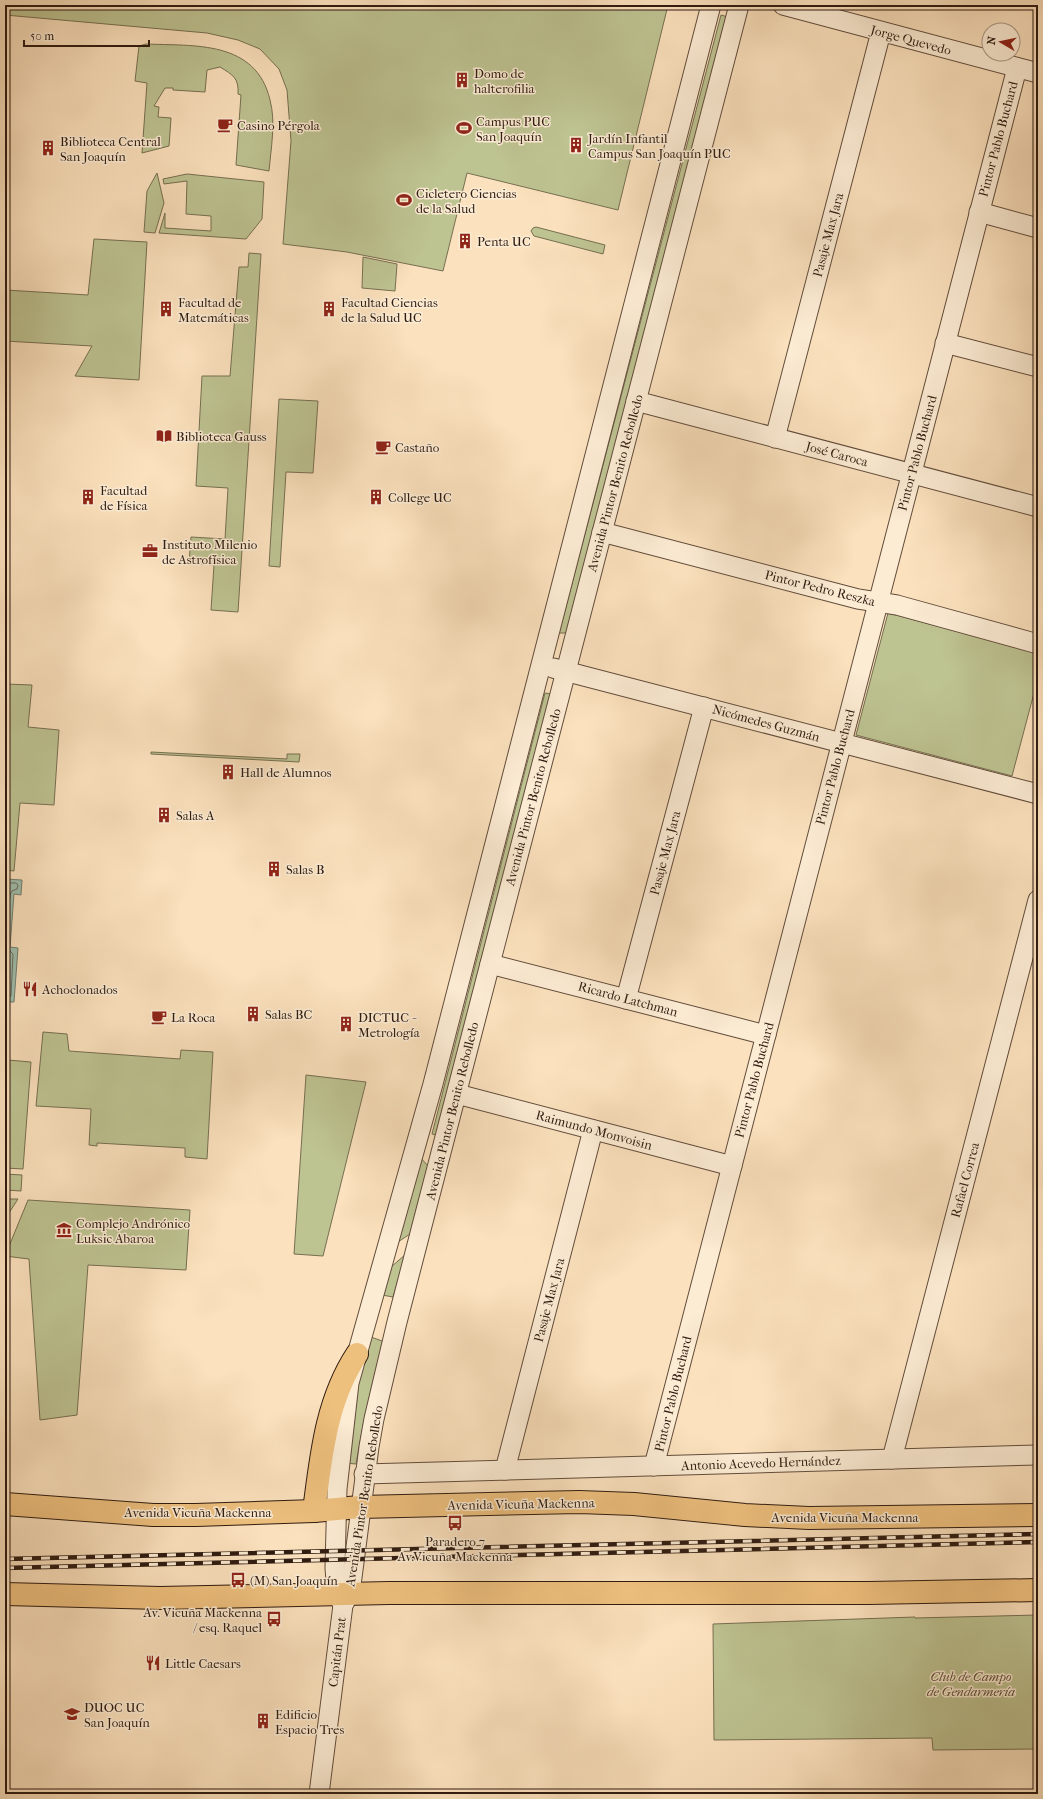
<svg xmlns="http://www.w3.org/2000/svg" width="1043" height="1799" viewBox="0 0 1043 1799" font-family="'IM FELL French Canon',serif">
  <rect width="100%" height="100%" fill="#fbe1bd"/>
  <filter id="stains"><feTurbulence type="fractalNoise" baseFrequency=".005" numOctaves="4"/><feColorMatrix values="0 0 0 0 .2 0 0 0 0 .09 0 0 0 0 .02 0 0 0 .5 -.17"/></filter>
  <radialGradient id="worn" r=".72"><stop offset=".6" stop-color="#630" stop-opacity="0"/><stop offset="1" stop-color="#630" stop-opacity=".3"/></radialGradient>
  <g fill="#bec392" stroke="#766f51">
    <polygon points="5,5 668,5 618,210 467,173 443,271 347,252 283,244 291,141 287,90 279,69 260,49 238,40 207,33 5,15"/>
    <polygon points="721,15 728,17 568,633 559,633"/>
    <path d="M146 44C194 46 256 40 270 100 276 122 271 148 269 171L236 165 241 95 238 94C239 78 233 75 220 67L207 70 205 92 173 90V88H165L154 106 159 107 158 117 171 118 169 146 142 153 147 83 135 81 139 46Z"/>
    <polygon points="157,173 164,203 155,233 144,232 147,191"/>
    <polygon points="187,174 264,182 262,219 246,239 159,233 165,213 165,228 211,231 211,216 186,214 187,181 164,184 163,179"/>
    <polygon points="536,227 605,245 603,254 534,236 531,231 533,228"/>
    <polygon points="94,239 147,242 139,380 75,376 92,346 5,341 5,290 88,295"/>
    <polygon points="249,253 261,254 238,612 211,610 214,565 189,563 191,537 225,539 228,488 196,486 202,376 230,376 239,267 248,267"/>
    <polygon points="363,257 397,264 395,291 362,288"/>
    <polygon points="279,399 318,401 313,473 286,472 280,567 269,566"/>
    <polygon points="888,613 1038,653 1038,678 1012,776 856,735"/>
    <polygon points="5,684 32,685 28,727 59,730 54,805 20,803 14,871 5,870"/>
    <polygon points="545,693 557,695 441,1136 432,1134"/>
    <polygon points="151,752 287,759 287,754 300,754 299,762 151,754"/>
    <polygon points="43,1032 67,1034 69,1051 180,1059 181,1050 213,1052 207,1159 185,1157 185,1148 97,1143 97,1146 89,1145 91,1109 36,1106"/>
    <polygon points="8,1060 31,1062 23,1169 5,1168 5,1065 7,1065"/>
    <polygon points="306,1075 366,1082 323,1256 294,1254"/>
    <polygon points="420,1157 428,1166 410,1234 398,1242"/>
    <polygon points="5,1174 22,1175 21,1191 5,1190"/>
    <polygon points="5,1199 18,1199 5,1219"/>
    <polygon points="28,1200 190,1210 186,1270 88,1265 77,1415 40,1420 29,1259 5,1256"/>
    <polygon points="406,1254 393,1297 382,1295 391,1267"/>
    <polygon points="368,1336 385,1342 364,1420 356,1464 345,1463 346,1440"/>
    <polygon points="1038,1615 1038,1749 933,1750 932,1738 714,1740 713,1624 915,1617 915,1618"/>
  </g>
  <polygon fill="#9fbead" stroke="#727d6e" points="5,879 22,880 21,895 14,894 10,947 18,948 14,1002 5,1002"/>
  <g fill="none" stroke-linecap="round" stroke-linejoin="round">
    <g stroke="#676c5e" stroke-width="1">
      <polyline points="5,883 16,883 18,885 17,889 12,891 10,895 6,947 13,954 11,996 5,998"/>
      <polyline points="5,954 8,957 5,993"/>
    </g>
    <defs>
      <g id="minor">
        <polyline points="783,5 1038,73"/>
        <polyline points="979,212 1038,228"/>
        <polyline points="945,343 1038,367"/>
        <polyline points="636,401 1038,507"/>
        <polyline points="775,438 881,32"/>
        <polyline points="602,532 858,599 897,605 1038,644"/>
        <polyline points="553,668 1038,794"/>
        <polyline points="490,964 766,1035"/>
        <polyline points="626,999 704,707"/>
        <polyline points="457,1094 732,1166"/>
        <polyline points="892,1459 1038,900"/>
        <polyline points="654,1466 1017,68"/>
        <polyline points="505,1470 593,1130"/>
        <polyline points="364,1474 1038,1455"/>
        <polyline points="343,1605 337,1593 335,1568 337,1489 349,1383 433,1084 711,5"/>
        <polyline points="319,1794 343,1605 350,1593 369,1447 374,1419 397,1322 739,5"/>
      </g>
      <g id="major">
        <polyline points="5,1504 153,1515 196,1515 314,1511 360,1507 579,1502 634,1504 745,1515 809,1518 1038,1515"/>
        <path d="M314 1511C321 1457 326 1401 357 1354"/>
        <polyline points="5,1594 160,1598 389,1593 869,1593 1038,1590"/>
      </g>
    </defs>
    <use href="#minor" stroke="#624c3b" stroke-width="21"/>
    <use href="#major" stroke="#2f1b10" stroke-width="24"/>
    <use href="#minor" stroke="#fcecd4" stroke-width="19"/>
    <use href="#major" stroke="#eec07e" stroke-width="22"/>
    <defs>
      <g id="rail">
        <polyline points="5,1559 1038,1534"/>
        <polyline points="5,1568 1038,1542"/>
      </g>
    </defs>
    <use href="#rail" stroke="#2f1b10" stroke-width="4.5"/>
    <use href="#rail" stroke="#fcecd4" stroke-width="3" stroke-dasharray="9" stroke-linecap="butt"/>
  </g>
  <defs>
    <symbol id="building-bare" viewBox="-9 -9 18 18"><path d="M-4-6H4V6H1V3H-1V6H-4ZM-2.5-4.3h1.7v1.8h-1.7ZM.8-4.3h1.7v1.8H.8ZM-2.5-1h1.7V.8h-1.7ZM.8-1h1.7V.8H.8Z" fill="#8f2418" stroke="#fcecd4" stroke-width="2.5" paint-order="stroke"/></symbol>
    <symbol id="cafe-bare" viewBox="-9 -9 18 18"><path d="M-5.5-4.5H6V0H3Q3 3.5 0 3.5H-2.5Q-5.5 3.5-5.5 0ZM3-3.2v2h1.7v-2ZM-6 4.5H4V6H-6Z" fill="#8f2418" stroke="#fcecd4" stroke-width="2.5" paint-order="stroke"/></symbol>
    <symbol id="stadium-bare" viewBox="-9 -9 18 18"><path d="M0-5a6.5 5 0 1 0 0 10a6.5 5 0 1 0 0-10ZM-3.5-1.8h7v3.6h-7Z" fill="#8f2418" stroke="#fcecd4" stroke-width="2.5" paint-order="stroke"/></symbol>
    <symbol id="library-bare" viewBox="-9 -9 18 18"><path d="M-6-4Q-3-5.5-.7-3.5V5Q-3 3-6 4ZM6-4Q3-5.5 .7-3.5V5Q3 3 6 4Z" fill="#8f2418" stroke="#fcecd4" stroke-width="2.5" paint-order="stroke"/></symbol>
    <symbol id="office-bare" viewBox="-9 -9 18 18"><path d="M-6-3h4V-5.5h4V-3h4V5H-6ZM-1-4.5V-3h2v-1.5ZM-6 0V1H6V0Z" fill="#8f2418" stroke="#fcecd4" stroke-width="2.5" paint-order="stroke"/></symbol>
    <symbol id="restaurant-bare" viewBox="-9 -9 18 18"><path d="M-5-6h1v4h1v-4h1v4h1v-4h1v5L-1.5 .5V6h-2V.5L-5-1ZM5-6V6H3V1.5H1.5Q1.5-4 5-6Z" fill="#8f2418" stroke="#fcecd4" stroke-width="2.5" paint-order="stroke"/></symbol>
    <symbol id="museum-bare" viewBox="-9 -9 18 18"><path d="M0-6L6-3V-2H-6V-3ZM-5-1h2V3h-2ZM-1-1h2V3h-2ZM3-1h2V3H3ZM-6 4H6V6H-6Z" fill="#8f2418" stroke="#fcecd4" stroke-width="2.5" paint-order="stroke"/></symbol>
    <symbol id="bus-bare" viewBox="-9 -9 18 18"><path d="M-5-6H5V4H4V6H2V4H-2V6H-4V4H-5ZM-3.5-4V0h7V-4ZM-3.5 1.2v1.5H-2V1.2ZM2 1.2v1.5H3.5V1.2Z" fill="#8f2418" stroke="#fcecd4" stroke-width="2.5" paint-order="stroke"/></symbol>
    <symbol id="university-bare" viewBox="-9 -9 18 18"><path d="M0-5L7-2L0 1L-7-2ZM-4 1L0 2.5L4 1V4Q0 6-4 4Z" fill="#8f2418" stroke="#fcecd4" stroke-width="2.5" paint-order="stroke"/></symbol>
  </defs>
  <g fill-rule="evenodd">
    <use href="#building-bare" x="451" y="69" width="22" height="22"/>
    <use href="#cafe-bare" x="214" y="114" width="22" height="22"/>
    <use href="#stadium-bare" x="453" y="117" width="22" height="22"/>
    <use href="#building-bare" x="565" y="134" width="22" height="22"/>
    <use href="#building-bare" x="37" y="137" width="22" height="22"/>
    <use href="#stadium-bare" x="393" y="189" width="22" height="22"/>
    <use href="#building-bare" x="454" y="230" width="22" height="22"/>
    <use href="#building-bare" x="155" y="298" width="22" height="22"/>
    <use href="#building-bare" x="318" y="298" width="22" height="22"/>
    <use href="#library-bare" x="153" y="425" width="22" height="22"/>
    <use href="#cafe-bare" x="372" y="436" width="22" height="22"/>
    <use href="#building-bare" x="77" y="486" width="22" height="22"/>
    <use href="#building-bare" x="365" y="486" width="22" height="22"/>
    <use href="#office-bare" x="139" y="540" width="22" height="22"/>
    <use href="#building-bare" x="217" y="761" width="22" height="22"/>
    <use href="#building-bare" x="153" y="804" width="22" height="22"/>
    <use href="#building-bare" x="263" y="858" width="22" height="22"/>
    <use href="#restaurant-bare" x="19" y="978" width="22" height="22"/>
    <use href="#building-bare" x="242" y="1003" width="22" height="22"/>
    <use href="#cafe-bare" x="148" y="1006" width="22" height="22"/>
    <use href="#building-bare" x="335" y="1013" width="22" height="22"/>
    <use href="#museum-bare" x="53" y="1219" width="22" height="22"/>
    <use href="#bus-bare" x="444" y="1512" width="22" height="22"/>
    <use href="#bus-bare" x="227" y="1569" width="22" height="22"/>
    <use href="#bus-bare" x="263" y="1608" width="22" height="22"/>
    <use href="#restaurant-bare" x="142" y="1652" width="22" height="22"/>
    <use href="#university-bare" x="61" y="1703" width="22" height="22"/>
    <use href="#building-bare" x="252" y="1710" width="22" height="22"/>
  </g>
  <g text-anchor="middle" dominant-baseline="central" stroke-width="3" stroke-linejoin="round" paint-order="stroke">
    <g font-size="13" fill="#2f1b10" stroke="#fcecd4">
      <text transform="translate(911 40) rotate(15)">Jorge Quevedo</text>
      <text transform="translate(998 139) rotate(-75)">Pintor Pablo Buchard</text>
      <text transform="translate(828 235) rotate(-75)">Pasaje Max Jara</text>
      <text transform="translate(917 453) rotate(-75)">Pintor Pablo Buchard</text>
      <text transform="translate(837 454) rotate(15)">José Caroca</text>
      <text transform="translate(615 483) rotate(-75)">Avenida Pintor Benito Rebolledo</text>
      <text transform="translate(820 588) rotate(14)">Pintor Pedro Reszka</text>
      <text transform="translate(766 723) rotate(15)">Nicómedes Guzmán</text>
      <text transform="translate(835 767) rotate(-75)">Pintor Pablo Buchard</text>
      <text transform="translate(533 797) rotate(-75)">Avenida Pintor Benito Rebolledo</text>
      <text transform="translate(665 853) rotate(-75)">Pasaje Max Jara</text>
      <text transform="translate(628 999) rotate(15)">Ricardo Latchman</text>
      <text transform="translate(754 1080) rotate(-75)">Pintor Pablo Buchard</text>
      <text transform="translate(452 1111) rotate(-76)">Avenida Pintor Benito Rebolledo</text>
      <text transform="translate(594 1130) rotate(15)">Raimundo Monvoisin</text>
      <text transform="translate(965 1180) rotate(-75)">Rafael Correa</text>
      <text transform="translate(549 1300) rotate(-75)">Pasaje Max Jara</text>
      <text transform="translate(673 1394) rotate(-76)">Pintor Pablo Buchard</text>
      <text transform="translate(761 1463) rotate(-2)">Antonio Acevedo Hernández</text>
      <text transform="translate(364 1496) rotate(-81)">Avenida Pintor Benito Rebolledo</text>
      <text transform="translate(521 1504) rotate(-1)">Avenida Vicuña Mackenna</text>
      <text x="198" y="1512">Avenida Vicuña Mackenna</text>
      <text x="845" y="1517">Avenida Vicuña Mackenna</text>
      <text transform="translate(337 1652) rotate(-83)">Capitán Prat</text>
    </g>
    <g font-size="13" fill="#2f1b10" stroke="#fcecd4" text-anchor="start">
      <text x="474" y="73">Domo de<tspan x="474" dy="15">halterofilia</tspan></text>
      <text x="476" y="121">Campus PUC<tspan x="476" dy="15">San Joaquín</tspan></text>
      <text x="237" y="125">Casino Pérgola</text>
      <text x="588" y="138">Jardín Infantil<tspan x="588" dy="15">Campus San Joaquín PUC</tspan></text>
      <text x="60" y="141">Biblioteca Central<tspan x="60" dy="15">San Joaquín</tspan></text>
      <text x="416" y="193">Cicletero Ciencias<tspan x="416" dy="15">de la Salud</tspan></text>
      <text x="477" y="241">Penta UC</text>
      <text x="178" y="302">Facultad de<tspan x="178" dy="15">Matemáticas</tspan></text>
      <text x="341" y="302">Facultad Ciencias<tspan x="341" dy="15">de la Salud UC</tspan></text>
      <text x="176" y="436">Biblioteca Gauss</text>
      <text x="395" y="447">Castaño</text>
      <text x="100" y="490">Facultad<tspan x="100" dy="15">de Física</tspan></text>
      <text x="388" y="497">College UC</text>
      <text x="162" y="544">Instituto Milenio<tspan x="162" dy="15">de Astrofísica</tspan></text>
      <text x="240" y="772">Hall de Alumnos</text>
      <text x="176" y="815">Salas A</text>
      <text x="286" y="869">Salas B</text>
      <text x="42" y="989">Achoclonados</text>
      <text x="265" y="1014">Salas BC</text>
      <text x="171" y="1017">La Roca</text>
      <text x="358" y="1017">DICTUC -<tspan x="358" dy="15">Metrología</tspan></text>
      <text x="76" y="1223">Complejo Andrónico<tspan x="76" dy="15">Luksic Abaroa</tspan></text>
      <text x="455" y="1541" text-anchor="middle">Paradero 7<tspan x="455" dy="15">Av.Vicuña Mackenna</tspan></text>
      <text x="250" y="1580">(M) San Joaquín</text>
      <text x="262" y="1612" text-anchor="end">Av. Vicuña Mackenna<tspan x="262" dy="15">/ esq. Raquel</tspan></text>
      <text x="165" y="1663">Little Caesars</text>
      <text x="84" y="1707">DUOC UC<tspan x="84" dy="15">San Joaquín</tspan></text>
      <text x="275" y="1714">Edificio<tspan x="275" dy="15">Espacio Tres</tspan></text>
    </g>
    <g font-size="13" font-style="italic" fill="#5a4d37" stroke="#fcecd4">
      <text x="971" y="1676">Club de Campo<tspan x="971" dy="15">de Gendarmería</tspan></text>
    </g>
  </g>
  <rect width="1043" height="1799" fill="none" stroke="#fbe1bd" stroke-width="20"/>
  <rect x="6" y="6" width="1031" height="1787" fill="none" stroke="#2f1b10" stroke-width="2"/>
  <rect x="10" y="10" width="1023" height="1779" fill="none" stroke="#2f1b10"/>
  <g transform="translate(1001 42) rotate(279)"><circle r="19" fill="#fcecd4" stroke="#aa9886"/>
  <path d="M0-3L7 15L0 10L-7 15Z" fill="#8f2418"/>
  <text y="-6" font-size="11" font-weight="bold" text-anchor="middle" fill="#2f1b10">N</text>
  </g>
  <path d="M24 40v6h125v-6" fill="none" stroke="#2f1b10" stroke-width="2"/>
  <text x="30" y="40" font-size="12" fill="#2f1b10" stroke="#fcecd4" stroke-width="3" paint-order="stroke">50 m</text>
  <rect width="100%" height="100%" filter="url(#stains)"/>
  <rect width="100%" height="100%" fill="url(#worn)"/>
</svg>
